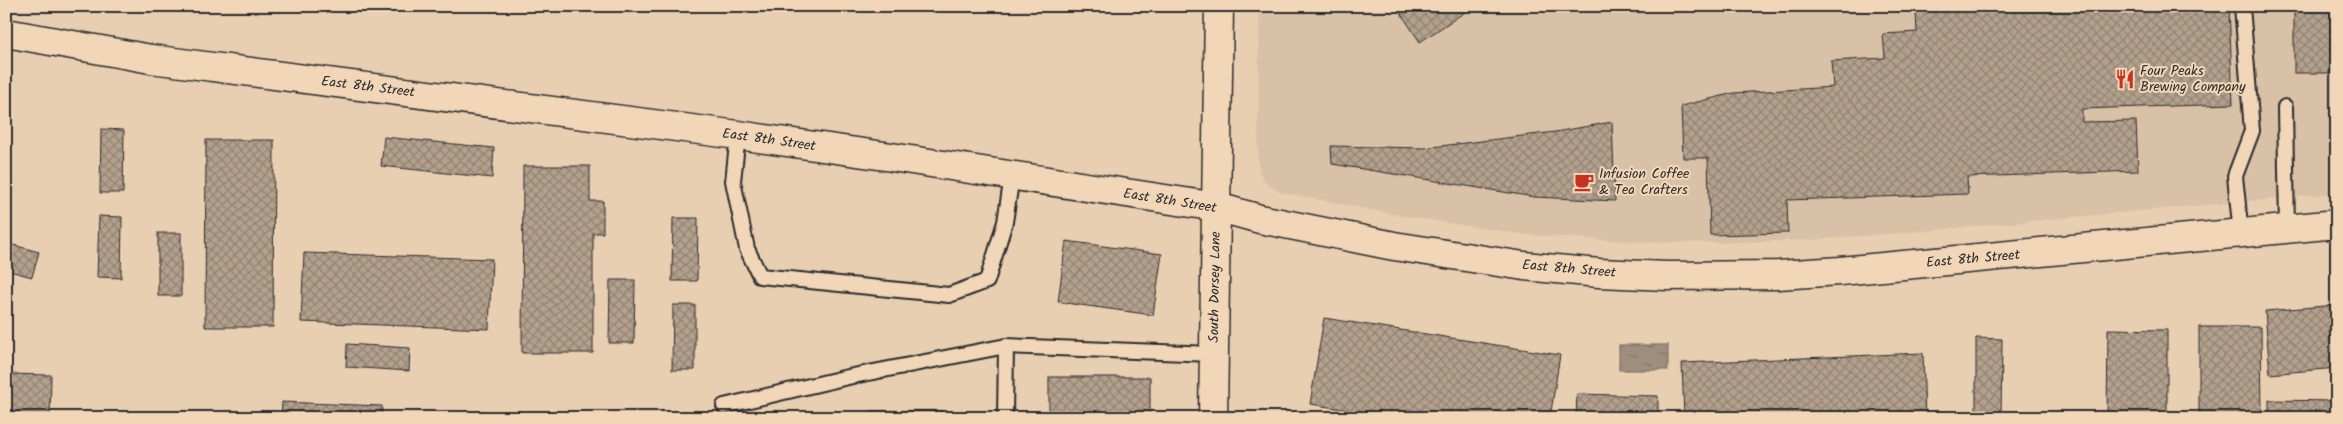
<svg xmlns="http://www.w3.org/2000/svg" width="2343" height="424" viewBox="0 0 2343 424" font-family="Kalam,sans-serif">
  <defs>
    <pattern id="water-ripples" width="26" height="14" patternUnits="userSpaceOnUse" patternTransform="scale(1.25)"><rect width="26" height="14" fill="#9e8e7d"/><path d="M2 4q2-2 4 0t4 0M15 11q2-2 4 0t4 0" fill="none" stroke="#817467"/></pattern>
    <pattern id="building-cross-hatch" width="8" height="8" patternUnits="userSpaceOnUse" patternTransform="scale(1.25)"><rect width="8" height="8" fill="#b3a18d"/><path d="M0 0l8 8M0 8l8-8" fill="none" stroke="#928373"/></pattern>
  </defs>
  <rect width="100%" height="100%" fill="#e9cfb2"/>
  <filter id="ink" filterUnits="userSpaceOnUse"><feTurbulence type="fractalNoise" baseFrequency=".02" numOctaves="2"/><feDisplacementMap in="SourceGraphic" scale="10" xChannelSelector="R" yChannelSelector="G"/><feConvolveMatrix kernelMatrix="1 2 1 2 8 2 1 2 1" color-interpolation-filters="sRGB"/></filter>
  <g filter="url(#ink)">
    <polygon fill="#d9c1a7" points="1259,6 2337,6 2337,193 1913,232 1811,240 1715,243 1639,242 1527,235 1403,216 1279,192 1266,183 1259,172 1258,164"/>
    <rect fill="url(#water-ripples)" stroke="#70665c" x="1619" y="345" width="49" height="25"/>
    <g fill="url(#building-cross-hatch)" stroke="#2b2b2b">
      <polygon points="1396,6 1474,6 1420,42"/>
      <polygon points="1929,6 2229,6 2233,104 2082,109 2082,122 2136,121 2138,171 1967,177 1968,194 1787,200 1788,233 1710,235 1708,158 1683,158 1681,106 1734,93 1833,87 1831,61 1885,58 1883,34 1917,32 1916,13"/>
      <rect x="2294" y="6" width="43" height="67"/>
      <polygon points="1612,122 1615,201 1534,197 1332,164 1331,146 1424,148 1555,132"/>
      <polygon points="101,129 124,130 123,193 100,193"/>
      <polygon points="384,137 494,148 492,178 381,166"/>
      <polygon points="206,140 274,140 273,327 205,327"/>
      <polygon points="523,166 590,166 590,201 603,201 603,233 593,233 593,353 522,353"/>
      <polygon points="99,216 122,217 121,278 97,277"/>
      <polygon points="673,218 698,218 697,281 672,281"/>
      <rect x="158" y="233" width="23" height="63"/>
      <polygon points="1066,241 1162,254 1153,315 1058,302"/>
      <polygon points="6,243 39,252 32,277 6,270"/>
      <polygon points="304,253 492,259 489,329 301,322"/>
      <polygon points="610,280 635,280 634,343 609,343"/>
      <polygon points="673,305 695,305 695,370 672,370"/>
      <polygon points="2337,305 2337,368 2270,374 2265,311"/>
      <polygon points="1324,318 1560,355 1550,418 1399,418 1310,404"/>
      <polygon points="2199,327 2261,327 2262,418 2199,418"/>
      <polygon points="2108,329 2167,330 2167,418 2107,418"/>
      <polygon points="1976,338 2002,339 2001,418 1976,418"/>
      <polygon points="347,344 410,348 409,371 346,367"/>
      <polygon points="1923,353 1925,418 1684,418 1682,363"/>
      <polygon points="6,374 51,375 50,418 6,418"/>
      <rect x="1049" y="377" width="101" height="41"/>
      <polygon points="1577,394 1658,396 1658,418 1576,418"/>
      <polygon points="2269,400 2337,401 2337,418 2269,418"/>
      <polygon points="282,402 382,406 382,418 281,418"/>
      <rect x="871" y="411" width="71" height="7"/>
    </g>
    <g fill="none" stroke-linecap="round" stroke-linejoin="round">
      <defs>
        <g id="lane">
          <polyline points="2285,107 2287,230"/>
          <polyline points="738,135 733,181 747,249 760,276 949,295 987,281 1005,222 1012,176"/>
          <polyline points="2241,234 2235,176 2252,131 2242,6"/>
          <polyline points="724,406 848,377 1006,346 1213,354"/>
          <polyline points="1005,418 1006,346"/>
        </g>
        <g id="secondary">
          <polyline points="6,33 151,59 738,135 885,156 1217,207 1260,219 1394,246 1524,266 1599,273 1667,276 1778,275 1840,271 2337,224"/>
          <polyline points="1213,418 1219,6"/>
        </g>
      </defs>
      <use href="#lane" stroke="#2b2b2b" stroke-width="18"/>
      <use href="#secondary" stroke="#2b2b2b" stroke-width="31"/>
      <use href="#lane" stroke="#f1d6b8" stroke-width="14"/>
      <use href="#secondary" stroke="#f1d6b8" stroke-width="28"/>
    </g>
  </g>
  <defs>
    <symbol id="restaurant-bare" viewBox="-9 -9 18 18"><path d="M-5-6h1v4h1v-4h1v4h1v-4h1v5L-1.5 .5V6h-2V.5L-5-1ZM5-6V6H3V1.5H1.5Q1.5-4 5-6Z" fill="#c8321e" stroke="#f1d6b8" stroke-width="2.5" paint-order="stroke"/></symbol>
    <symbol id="cafe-bare" viewBox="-9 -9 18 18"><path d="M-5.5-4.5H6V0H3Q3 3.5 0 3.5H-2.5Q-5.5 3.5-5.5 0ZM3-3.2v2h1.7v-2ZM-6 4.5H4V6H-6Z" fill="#c8321e" stroke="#f1d6b8" stroke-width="2.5" paint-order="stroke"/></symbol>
  </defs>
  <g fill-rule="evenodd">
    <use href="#restaurant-bare" x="2111" y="65" width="28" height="28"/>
    <use href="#cafe-bare" x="1570" y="168" width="28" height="28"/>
  </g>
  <g text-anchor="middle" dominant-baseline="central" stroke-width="4" stroke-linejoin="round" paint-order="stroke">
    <g font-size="14" fill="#2b2b2b" stroke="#f1d6b8" text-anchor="start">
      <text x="2140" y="71">Four Peaks<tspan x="2140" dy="16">Brewing Company</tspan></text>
      <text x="1599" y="174">Infusion Coffee<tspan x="1599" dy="16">&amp; Tea Crafters</tspan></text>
    </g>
    <g font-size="14" fill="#2b2b2b" stroke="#f1d6b8">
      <text transform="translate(368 87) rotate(7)">East 8th Street</text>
      <text transform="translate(769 140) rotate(8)">East 8th Street</text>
      <text transform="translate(1170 201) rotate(9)">East 8th Street</text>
      <text transform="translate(1973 259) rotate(-5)">East 8th Street</text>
      <text transform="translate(1569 269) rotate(5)">East 8th Street</text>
      <text transform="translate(1215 287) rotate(-89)">South Dorsey Lane</text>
    </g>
  </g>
  <rect width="2343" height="424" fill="none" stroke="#f1d6b8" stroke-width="25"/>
  <rect x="12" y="12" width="2318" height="399" fill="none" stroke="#2b2b2b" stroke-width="2" filter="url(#ink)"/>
</svg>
